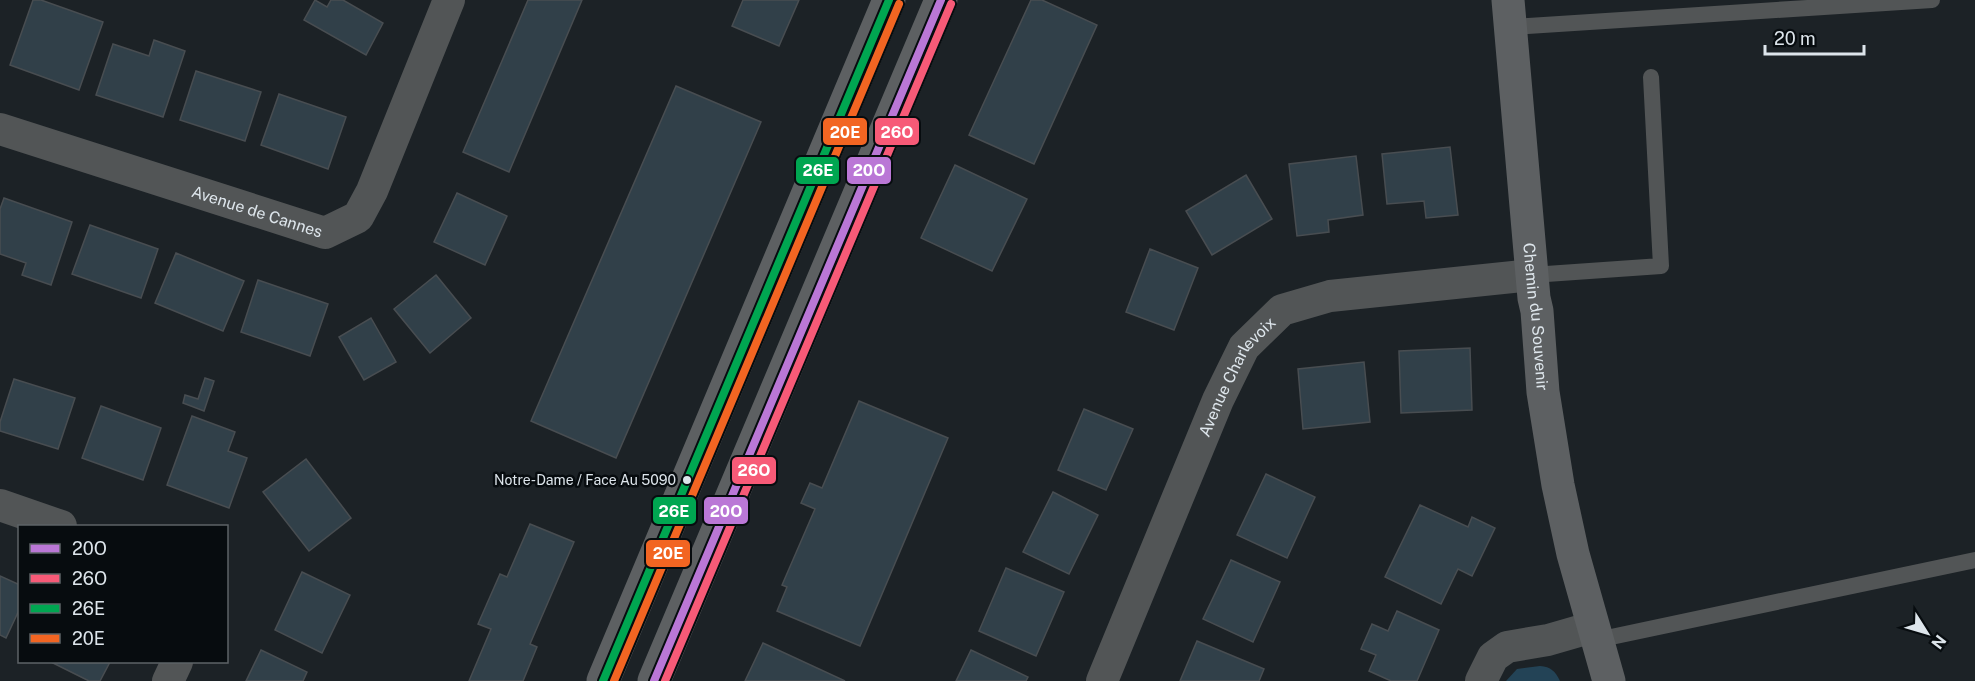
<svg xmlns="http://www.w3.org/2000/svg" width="1975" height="681" viewBox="0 0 1975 681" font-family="'Public Sans',sans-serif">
  <rect width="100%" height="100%" fill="#1c2226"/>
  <path fill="#234356" d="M1540 666C1551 667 1555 671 1560 681H1506L1517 669Z"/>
  <g fill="#314049" stroke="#484d51" stroke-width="1.5">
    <polygon points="33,0 41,0 103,22 79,90 10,65"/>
    <polygon points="315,0 327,7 331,0 343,0 383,23 366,55 304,20"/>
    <polygon points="528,0 582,0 509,172 463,152"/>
    <polygon points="743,0 799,0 779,46 732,26"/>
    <polygon points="1031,0 1042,0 1097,25 1034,164 969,135"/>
    <polygon points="154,40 185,51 163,117 96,95 113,44 149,56"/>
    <polygon points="196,71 261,92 245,141 180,120"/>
    <polygon points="676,86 761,122 616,458 531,421"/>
    <polygon points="279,94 346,117 328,169 261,145"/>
    <polygon points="1450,147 1458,215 1426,218 1424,201 1387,204 1382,154"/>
    <polygon points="1356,156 1363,215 1328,220 1329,232 1297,236 1289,164"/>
    <polygon points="955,165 1027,199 992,271 921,238"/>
    <polygon points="1246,175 1272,219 1212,255 1186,211"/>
    <polygon points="457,193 507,216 485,265 434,242"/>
    <polygon points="4,198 72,222 51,285 22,275 26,263 0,254 0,209"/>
    <polygon points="90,225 158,249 141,298 72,274"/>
    <polygon points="1150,249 1198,268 1174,330 1126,312"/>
    <polygon points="176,253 244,281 223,331 155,303"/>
    <polygon points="436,275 471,318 430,353 394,309"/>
    <polygon points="258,280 328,304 310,356 241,332"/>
    <polygon points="371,318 396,362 364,380 339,337"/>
    <polygon points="1470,348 1472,410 1401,413 1399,351"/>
    <polygon points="1364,362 1370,422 1303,429 1298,369"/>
    <polygon points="205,378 214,381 204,411 183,403 185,395 198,399"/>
    <polygon points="14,379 75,398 58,449 0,431 0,422"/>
    <polygon points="859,401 948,438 860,646 777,611 787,587 782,585 815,509 801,503 810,483 822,488"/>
    <polygon points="101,406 161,428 143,480 82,458"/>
    <polygon points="1084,409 1133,429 1106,490 1058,470"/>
    <polygon points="192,416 235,432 228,451 247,458 229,508 167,485"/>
    <polygon points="306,459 351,518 309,551 263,492"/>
    <polygon points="1266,474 1315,497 1287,558 1237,535"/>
    <polygon points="1053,492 1098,515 1069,574 1023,552"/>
    <polygon points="1420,505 1468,527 1472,517 1495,528 1472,576 1458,569 1441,604 1385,577"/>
    <polygon points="530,524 574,542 530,644 537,647 523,681 469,681 491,629 478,624 500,574 507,577"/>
    <polygon points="1231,560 1280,582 1253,642 1203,619"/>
    <polygon points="1006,568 1064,592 1036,656 979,631"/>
    <polygon points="302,572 350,595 322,653 275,630"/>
    <polygon points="0,576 20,585 20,608 6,638 0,635"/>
    <polygon points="1397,611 1439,630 1417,681 1391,681 1369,671 1376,655 1361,649 1372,624 1388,631"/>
    <polygon points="1197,641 1264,669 1259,681 1180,681"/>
    <polygon points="763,643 845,681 745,681"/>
    <polygon points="261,650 307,672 303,681 246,681"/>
    <polygon points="971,650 1028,677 1026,681 956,681"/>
    <polygon points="51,662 110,662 100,681 89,681"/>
  </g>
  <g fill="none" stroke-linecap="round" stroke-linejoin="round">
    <g stroke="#525556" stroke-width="16">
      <polyline points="1511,27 1932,0"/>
      <polyline points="1532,275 1661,266 1651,77"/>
      <polyline points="1597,640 1975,560"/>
    </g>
    <g stroke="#525556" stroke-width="32">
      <path id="s1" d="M0 129 325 233 358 217 372 191 449 0"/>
      <polyline points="0,505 61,526"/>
      <polyline points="168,681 177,662"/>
      <path id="s2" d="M1102 681 1218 400 1244 347 1282 310 1330 296 1532 275"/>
      <polyline points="1481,681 1493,657 1507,647 1548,640 1593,627"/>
    </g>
    <g stroke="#5d6062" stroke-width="33">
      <path id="s3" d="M1508 0 1534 298 1537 311 1543 392 1558 485 1573 554 1609 681"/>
      <polyline points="603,681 889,0"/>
      <polyline points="654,681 941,0"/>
    </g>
    <defs>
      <polyline id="bus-1" points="654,681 941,0"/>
      <polyline id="bus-2" points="665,681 951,4"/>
      <polyline id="bus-3" points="603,681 889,0"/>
      <polyline id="bus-4" points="614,681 899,4"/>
    </defs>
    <use href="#bus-1" stroke="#070c0f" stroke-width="12"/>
    <use href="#bus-2" stroke="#070c0f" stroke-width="12"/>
    <use href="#bus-3" stroke="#070c0f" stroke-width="12"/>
    <use href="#bus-4" stroke="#070c0f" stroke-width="12"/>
    <use href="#bus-1" stroke="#ba77d6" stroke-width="8"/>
    <use href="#bus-2" stroke="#f75a77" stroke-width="8"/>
    <use href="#bus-3" stroke="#00a651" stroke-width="8"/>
    <use href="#bus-4" stroke="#f26522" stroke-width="8"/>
  </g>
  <circle fill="#dde5eb" stroke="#070c0f" stroke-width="2" cx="687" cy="480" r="5"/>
  <g text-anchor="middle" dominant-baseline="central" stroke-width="5" stroke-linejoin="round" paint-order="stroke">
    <g font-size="14" fill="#dde5eb" stroke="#070c0f" text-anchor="end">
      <text x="676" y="480">Notre-Dame / Face Au 5090</text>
    </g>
    <g font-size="16" fill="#dde5eb" stroke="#070c0f">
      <text stroke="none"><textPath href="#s1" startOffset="270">Avenue de Cannes</textPath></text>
      <text stroke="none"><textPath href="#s3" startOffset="318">Chemin du Souvenir</textPath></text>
      <text stroke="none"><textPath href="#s2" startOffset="334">Avenue Charlevoix</textPath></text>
    </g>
  </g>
  <g stroke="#070c0f" stroke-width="2">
    <rect x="822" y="117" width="46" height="29" rx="6" fill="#f26522"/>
    <rect x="874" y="117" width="46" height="29" rx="6" fill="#f75a77"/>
    <rect x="795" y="156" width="45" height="29" rx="6" fill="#00a651"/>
    <rect x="846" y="156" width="46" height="29" rx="6" fill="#ba77d6"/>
    <rect x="731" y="456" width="46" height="29" rx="6" fill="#f75a77"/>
    <rect x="652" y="496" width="45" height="29" rx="6" fill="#00a651"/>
    <rect x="703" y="496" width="46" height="29" rx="6" fill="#ba77d6"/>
    <rect x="645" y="539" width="46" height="29" rx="6" fill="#f26522"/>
  </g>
  <g font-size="16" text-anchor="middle" font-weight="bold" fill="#fff">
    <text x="845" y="138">20E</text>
    <text x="897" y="138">26O</text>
    <text x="818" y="176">26E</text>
    <text x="869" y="176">20O</text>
    <text x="754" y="476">26O</text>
    <text x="674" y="517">26E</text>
    <text x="726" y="517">20O</text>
    <text x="668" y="559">20E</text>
  </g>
  <rect x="18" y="525" width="210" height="138" fill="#070c0f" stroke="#5d6367" stroke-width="1.5"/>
  <rect x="30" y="544" width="30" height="9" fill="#ba77d6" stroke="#5d6367" stroke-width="1.5"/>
  <text x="72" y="555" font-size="18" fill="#dde5eb">20O</text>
  <rect x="30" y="574" width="30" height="9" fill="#f75a77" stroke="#5d6367" stroke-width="1.5"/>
  <text x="72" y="585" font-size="18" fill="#dde5eb">26O</text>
  <rect x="30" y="604" width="30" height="9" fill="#00a651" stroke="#5d6367" stroke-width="1.5"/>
  <text x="72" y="615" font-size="18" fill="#dde5eb">26E</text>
  <rect x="30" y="634" width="30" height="9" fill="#f26522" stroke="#5d6367" stroke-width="1.5"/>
  <text x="72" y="645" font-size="18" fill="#dde5eb">20E</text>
  <g transform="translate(1927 633) rotate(127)" stroke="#070c0f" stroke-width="4.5" paint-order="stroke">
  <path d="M0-4.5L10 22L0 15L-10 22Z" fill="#dde5eb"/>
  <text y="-9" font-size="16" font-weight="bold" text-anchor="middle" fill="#dde5eb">N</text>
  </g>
  <path d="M1765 45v9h99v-9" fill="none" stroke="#dde5eb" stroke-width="3"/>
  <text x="1774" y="45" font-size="18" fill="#dde5eb" stroke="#070c0f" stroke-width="4.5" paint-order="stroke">20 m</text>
</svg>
